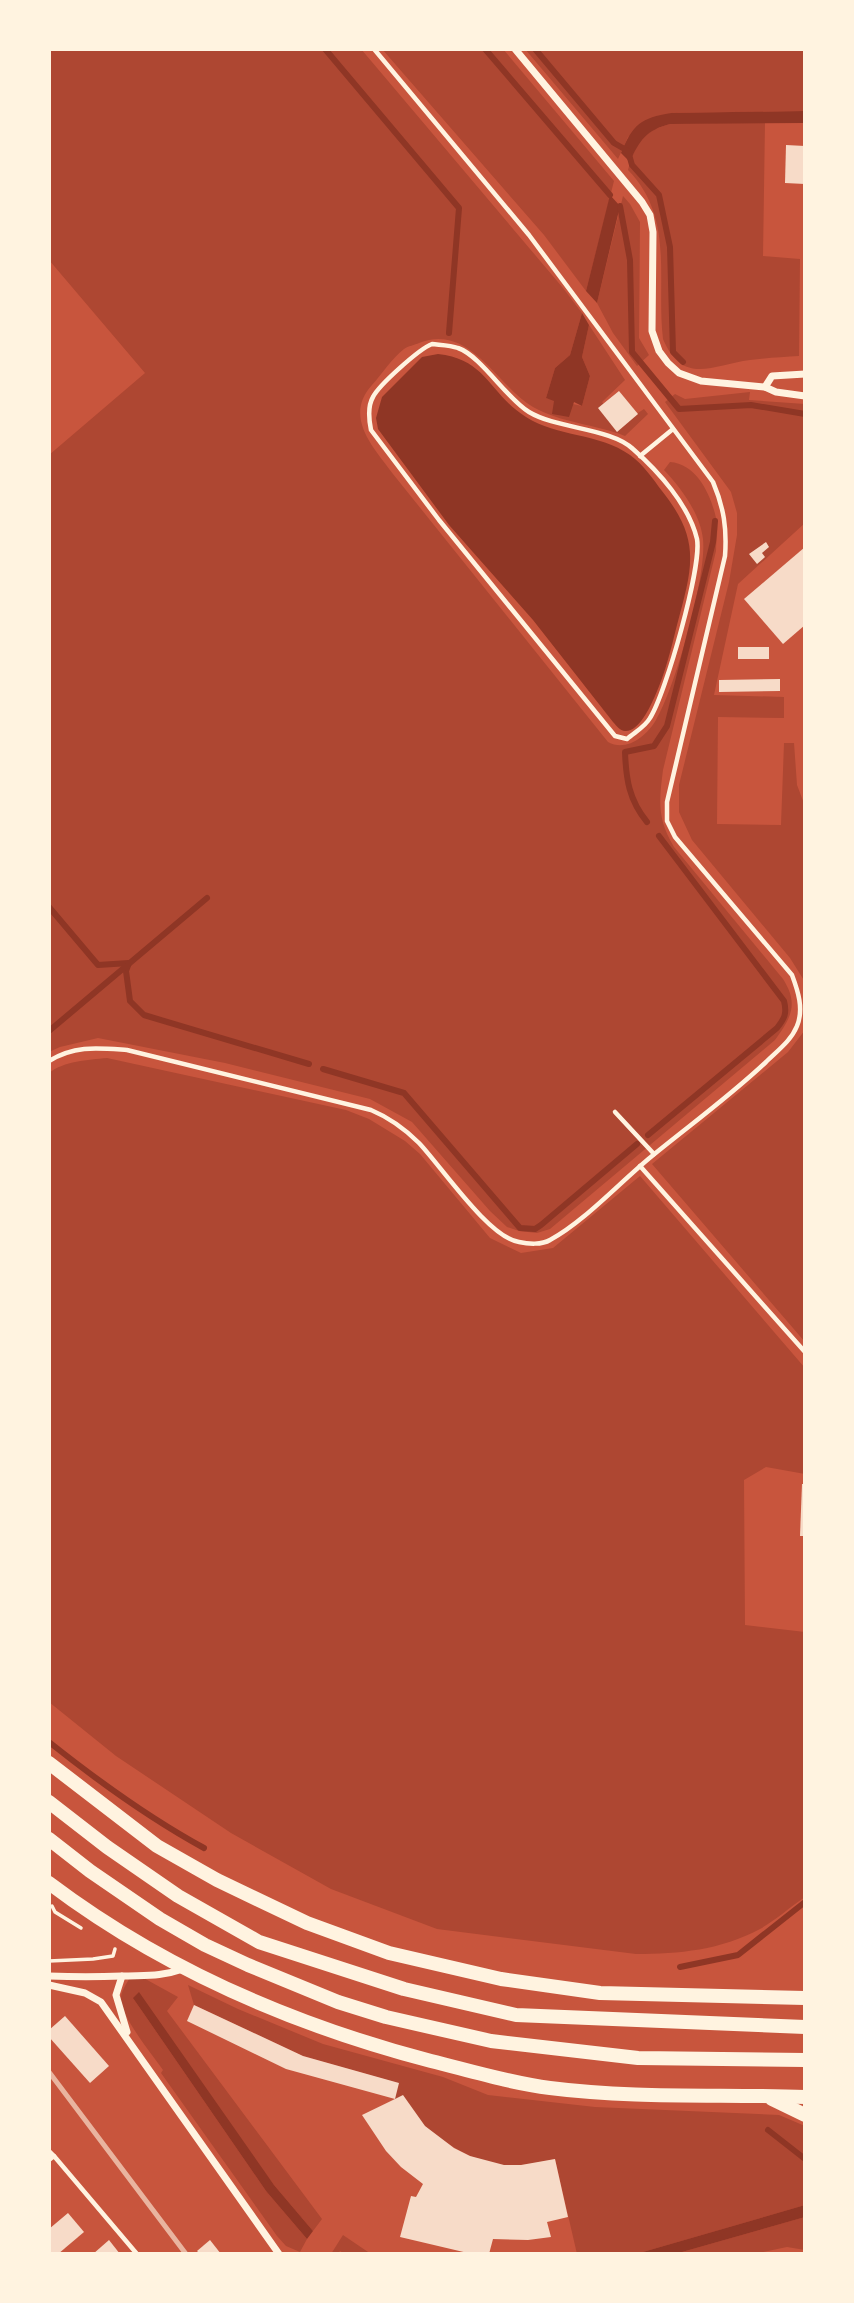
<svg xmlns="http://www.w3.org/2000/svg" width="854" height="2303" viewBox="0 0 854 2303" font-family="'Fira Sans',sans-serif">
  <rect width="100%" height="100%" fill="#c8553d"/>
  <g fill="#ae4732">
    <path d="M49 49H361L563 288 582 313 570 355 555 368 546 398 582 406 590 376 582 357 589 325 625 380 602 402 620 425 644 409 648 414 625 436C595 424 561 423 533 407 496 385 470 323 419 343 415 345 408 346 404 349 392 358 382 374 372 385 343 417 374 448 393 474L608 742C626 752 646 737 656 720 675 688 707 576 703 539 700 513 681 488 664 470L670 462C697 464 711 495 716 518 719 528 716 540 716 551L663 770C659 801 657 819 674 847L783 979C799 1004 791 1018 775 1040L550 1229 537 1233 519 1231 507 1227 490 1211 412 1122 370 1099 225 1063 98 1038 60 1047 49 1052V455L145 373 49 260Z"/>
    <polygon points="382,49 503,49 614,181 586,291 544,235"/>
    <polygon points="525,49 805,49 805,111 671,113 628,137 618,159"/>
    <path d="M765 122 763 256 800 259 799 356C783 357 766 358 750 360 712 365 683 386 663 339 656 279 675 218 628 170 636 143 641 132 670 124Z"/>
    <polygon points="623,196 630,204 640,222 639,338 649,355 637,366 613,333 597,303"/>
    <polygon points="750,392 749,400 805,404 805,523 738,584 714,695 784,697 784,718 718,717 717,824 781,825 784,743 794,743 797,785 805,806 805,982 790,958 692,840 679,812 679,785 729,582 737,535 737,513 731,492 665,402 675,394 685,399"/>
    <polygon points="805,1030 805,1342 652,1164 788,1052"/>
    <path d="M107 1058 346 1110 369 1119 405 1141 420 1154 490 1238 521 1253 553 1248 640 1176 805 1368V1474L766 1467 744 1480 745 1625 805 1632V1897C790 1907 776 1920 760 1929 721 1950 679 1954 636 1954L437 1929 331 1889 231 1833 116 1756 49 1702V1073C64 1061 88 1060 107 1058Z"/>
    <path d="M140 1976 178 1997 167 2011 322 2219 313 2231 274 2185 133 1998 266 2191 307 2239 300 2252 286 2246 277 2236 161 2073 163 2070C152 2054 121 2017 121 1999 121 1991 126 1985 129 1979Z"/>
    <path d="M188 1985 238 2009 323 2044 443 2077 488 2095 595 2107 779 2115 805 2126V2205L636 2254H577L555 2159C544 2161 533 2164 523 2165 469 2170 431 2132 395 2099L398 2083 303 2056 194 2005Z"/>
    <polygon points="805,2217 805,2250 787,2247 753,2254 675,2254"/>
    <polygon points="343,2235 371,2254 345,2254 340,2251 338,2254 331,2254"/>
  </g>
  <g fill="#8f3625">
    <path d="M805 111V123L670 124C647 130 639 140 630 162L621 153C633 124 641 118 671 113Z"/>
    <polygon points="610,195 620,206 597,303 586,291"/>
    <polygon points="582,313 589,325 582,357 590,376 582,406 574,402 569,417 552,414 554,401 546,398 555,368 570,355"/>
    <path d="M438 354C487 359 489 394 526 417 557 437 599 433 630 455 643 464 653 479 662 491 702 541 692 568 677 625 671 649 665 674 655 696 650 707 639 732 625 731 620 731 616 725 613 722L533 620 449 525 378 429 376 418 382 397 422 357Z"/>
    <polygon points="139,1992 274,2185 313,2231 307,2239 266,2191 133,1998"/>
    <polygon points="805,2205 805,2217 675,2254 636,2254"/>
  </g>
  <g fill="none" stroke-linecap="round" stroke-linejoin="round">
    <g stroke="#8f3625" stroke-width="6">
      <polyline points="325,49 459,208 449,333"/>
      <polyline points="485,49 610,195"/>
      <polyline points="535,49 614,143 628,151 632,165 659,195 670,247 673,352 683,362"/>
      <polyline points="620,206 630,260 632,352 679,409 751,405 805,414"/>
      <path d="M647 822C629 800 626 779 625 752L654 746 667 726 713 542 715 521"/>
      <polyline points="49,907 98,965 129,963 126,971 130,1001 144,1015 309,1064"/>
      <polyline points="49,1031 207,898"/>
      <polyline points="323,1069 404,1093 520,1228 535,1229 541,1225 637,1144"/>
      <path d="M648 1135 777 1028C785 1018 787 1013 784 1001L659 836"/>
      <path d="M49 1742C98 1781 149 1818 204 1848"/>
      <polyline points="680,1967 738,1955 805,1902"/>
      <polyline points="768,2130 805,2159"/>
    </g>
  </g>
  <g fill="#f7dbc8">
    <polygon points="786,145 805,146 805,184 785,183"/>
    <polygon points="619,391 638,414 617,432 598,408"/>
    <polygon points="766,542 769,547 762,553 765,557 757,564 749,554"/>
    <polygon points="805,547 805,625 783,644 744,599"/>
    <rect x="738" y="647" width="31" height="12"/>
    <polygon points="780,679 780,691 719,692 719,680"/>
    <polygon points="802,1484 805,1484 805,1536 800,1536"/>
    <polygon points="194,2005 303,2056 399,2083 395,2099 403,2095 425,2126 454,2148 470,2156 504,2165 521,2165 555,2159 568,2217 547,2222 551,2237 528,2240 493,2239 489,2254 472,2254 400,2237 411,2196 416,2197 423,2184 401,2167 386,2151 362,2115 395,2099 286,2069 187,2021"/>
    <polygon points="65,2016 109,2066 90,2083 49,2037 49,2030"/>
    <polygon points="68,2213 84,2232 58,2254 49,2254 49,2229"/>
    <polygon points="109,2240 120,2254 93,2254"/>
    <polygon points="210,2240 221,2254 200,2254 197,2251"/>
  </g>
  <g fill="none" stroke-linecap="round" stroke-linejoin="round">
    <g stroke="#fff3e0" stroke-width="3.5">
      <polyline points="52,1906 55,1912 81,1928"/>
      <polyline points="49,1961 93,1959 113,1956 115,1949"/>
    </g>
    <g stroke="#fff3e0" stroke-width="4.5">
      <path d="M432 344C440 345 450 345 458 348 481 356 506 398 529 412 557 429 611 428 633 449 658 471 689 505 697 539 702 566 666 693 650 718 645 727 635 732 627 739L615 736 439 520 371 430C369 420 367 407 373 397 379 385 419 349 432 344Z"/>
      <polyline points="640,456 673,429"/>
      <path d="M49 1061C75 1045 98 1048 127 1050L371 1110C390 1118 404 1128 419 1143 441 1166 489 1238 519 1242 528 1244 542 1245 550 1240 585 1221 620 1182 652 1156 690 1125 730 1096 766 1062 777 1051 791 1041 797 1026 804 1009 798 991 792 975L675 837 667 821V802L725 556C727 529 724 508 713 482L529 235 374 49"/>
      <polyline points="615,1112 654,1154"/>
      <polyline points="640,1166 805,1352"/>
      <polyline points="49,2151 54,2156"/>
      <polyline points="49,2160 54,2156 137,2254"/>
    </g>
    <g stroke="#fff3e0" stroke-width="7">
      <polyline points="515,49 642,202 650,215 653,232 652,331 659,351 668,363 679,373 701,381 765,387 776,392 805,396"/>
      <polyline points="765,387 772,376 805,374"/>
      <path d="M49 1976C74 1977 98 1977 122 1976 146 1975 160 1977 183 1969"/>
      <polyline points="122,1976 116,1995 127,2032"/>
      <polyline points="49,1985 85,1993 101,2002 279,2254"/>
    </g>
    <g stroke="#fff3e0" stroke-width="14">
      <polyline points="49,1763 157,1846 217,1880 307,1923 389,1953 501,1979 600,1993 805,1998"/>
      <polyline points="49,1802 107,1847 178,1896 259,1942 404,1989 516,2015 805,2027"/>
      <polyline points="49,1839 90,1871 160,1919 205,1945 248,1965 338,2002 386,2017 491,2041 638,2058 805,2060"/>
      <path d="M49 1883C163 1969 293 2025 431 2061 471 2071 510 2083 550 2088 636 2099 720 2094 805 2097"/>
      <polyline points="772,2099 805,2115"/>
    </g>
    <polyline stroke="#e9b49f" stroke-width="5" points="49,2072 186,2254"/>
  </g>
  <rect width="854" height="2303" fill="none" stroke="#fff3e0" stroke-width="102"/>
</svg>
